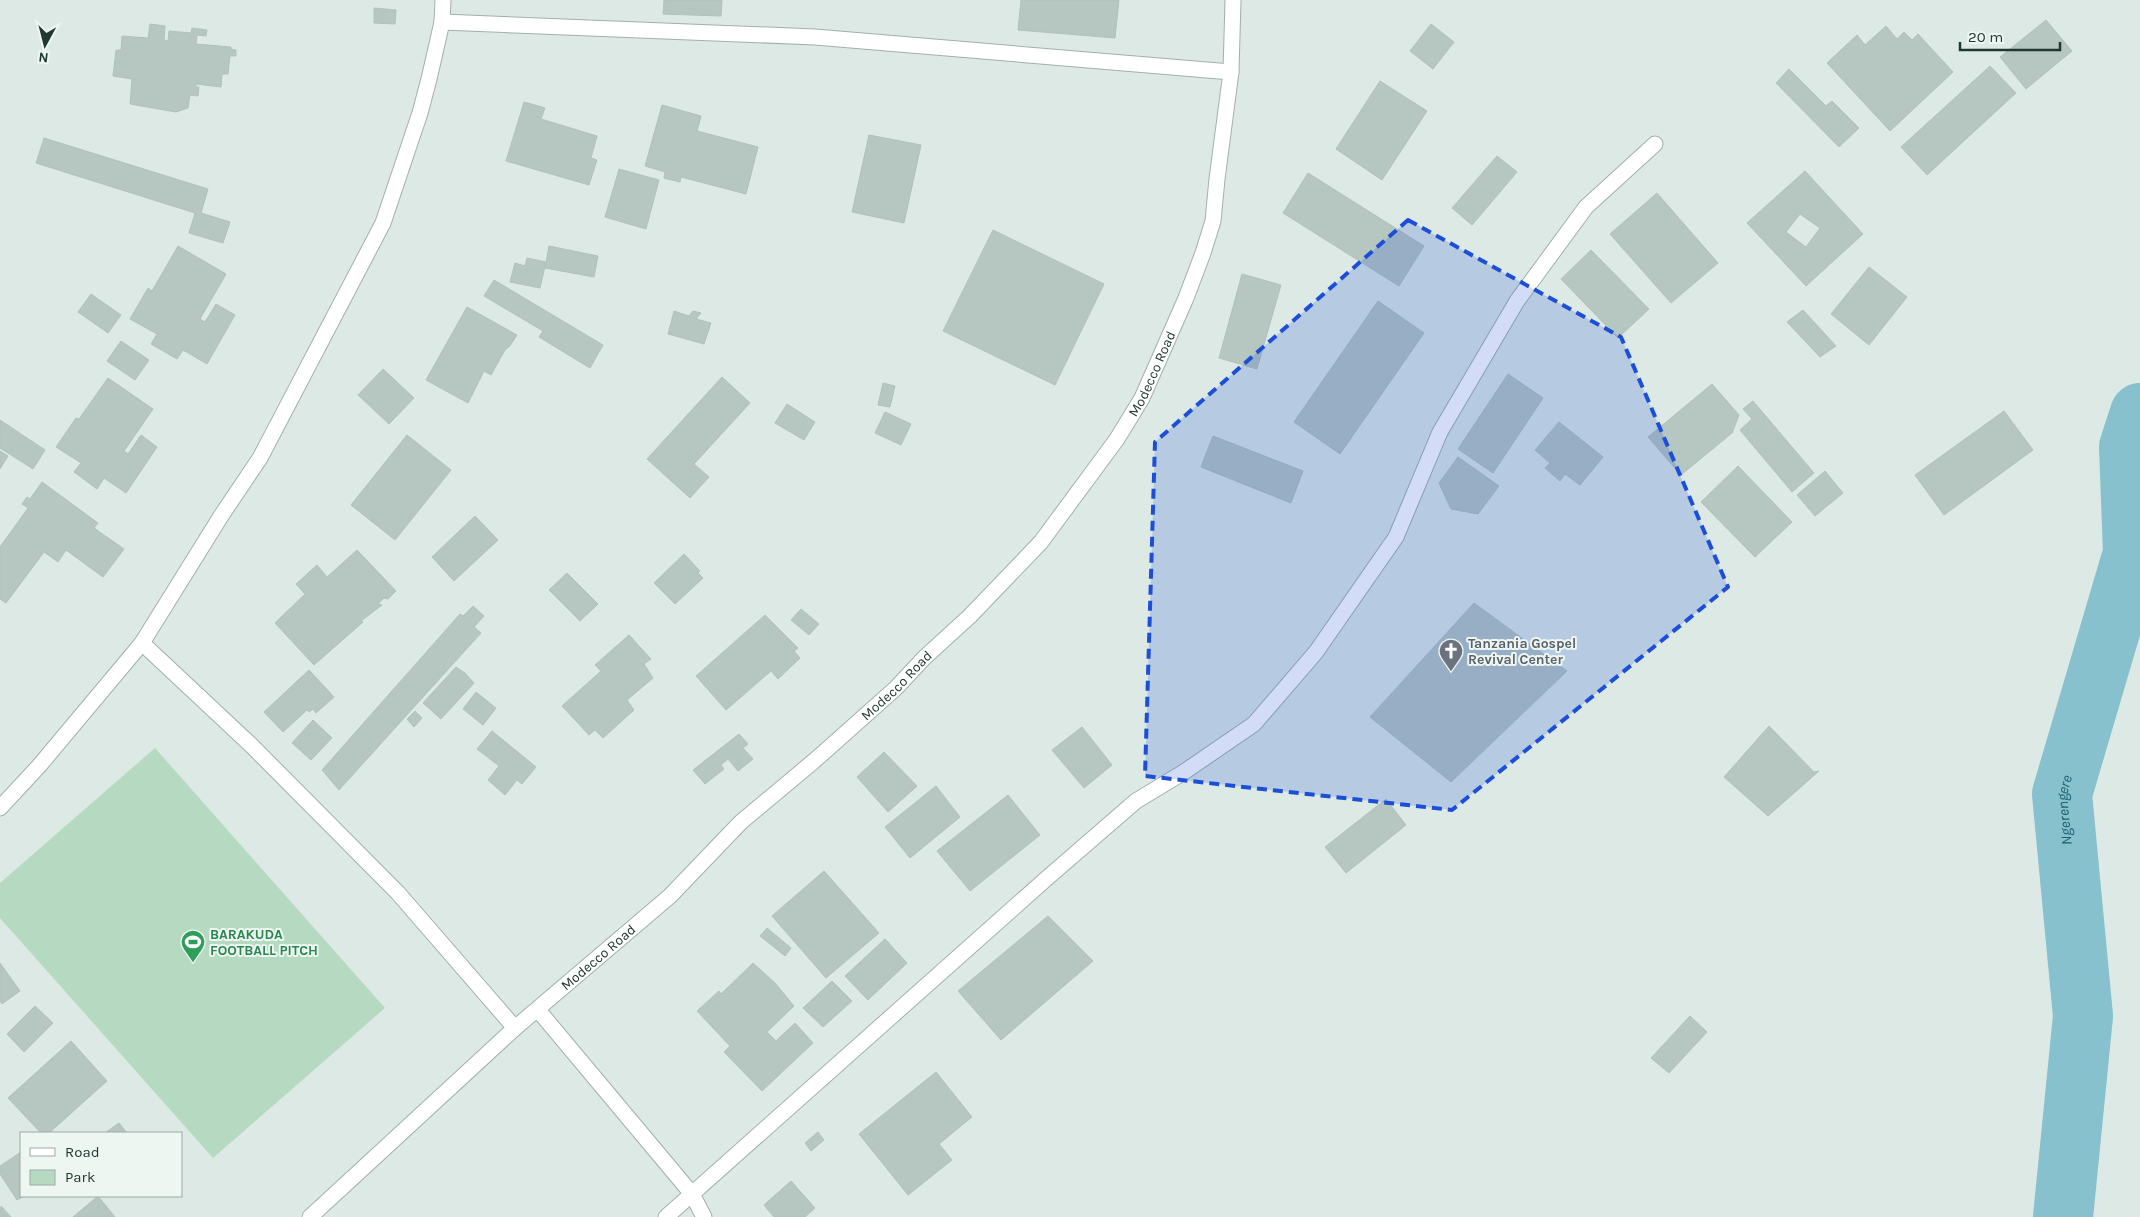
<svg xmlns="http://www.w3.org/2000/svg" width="2140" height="1217" viewBox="0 0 2140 1217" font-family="Karla,sans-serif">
  <rect width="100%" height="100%" fill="#dde9e4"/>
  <polygon fill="#b6dac1" points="155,748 385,1008 213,1158 0,918 0,883"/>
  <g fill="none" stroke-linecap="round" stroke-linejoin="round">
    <path stroke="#86c1cd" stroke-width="60" id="s1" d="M2063 1217 2083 1016 2062 794 2133 553 2129 447 2140 413"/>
  </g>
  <g fill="#b6c6c0" stroke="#b0c2bb" fill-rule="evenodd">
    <polygon points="664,0 722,0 721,16 663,14"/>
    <polygon points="1021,0 1119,0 1115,38 1018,30"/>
    <polygon points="374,8 396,10 395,24 374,23"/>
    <polygon points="2046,20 2072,51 2026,89 2000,57"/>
    <polygon points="150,24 165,26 164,40 168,41 169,31 191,33 192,28 207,30 206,36 197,35 196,44 231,47 231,49 236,50 236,56 230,56 228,74 222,74 221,87 196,84 196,87 199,87 198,96 190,95 188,108 176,112 130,104 132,79 113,76 116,50 121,50 122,36 148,38"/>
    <polygon points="1431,24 1454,42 1433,69 1410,51"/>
    <polygon points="1886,26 1897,39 1904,32 1912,40 1918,34 1953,72 1890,131 1827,63 1857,35 1865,45"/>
    <polygon points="1990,66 2016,93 1927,175 1901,147"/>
    <polygon points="1789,69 1826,106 1832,101 1859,128 1839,147 1776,83"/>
    <polygon points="1380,81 1427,111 1382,180 1336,149"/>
    <polygon points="524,102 545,108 541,119 597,136 591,158 597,160 589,185 506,161"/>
    <polygon points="662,105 701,116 697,131 758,147 746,194 681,177 680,182 664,178 665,172 645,166"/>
    <polygon points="869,135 921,145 904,223 852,212"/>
    <polygon points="44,138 208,189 201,213 230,222 223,243 189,233 195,213 36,163"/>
    <polygon points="1497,156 1517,172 1472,225 1452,208"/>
    <polygon points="619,169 659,180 646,229 605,217"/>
    <path d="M1805 171 1863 234 1806 286 1747 223ZM1800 214 1820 228 1806 247 1786 232Z"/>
    <polygon points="1308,173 1424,246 1399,286 1283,213"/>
    <polygon points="1657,193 1718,263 1671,303 1610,234"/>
    <polygon points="993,230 1104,284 1055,385 943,331"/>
    <polygon points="178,246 226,274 200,319 205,322 216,304 235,315 207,364 183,350 177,359 151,344 157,334 130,319 148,288 152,291"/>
    <polygon points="549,246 598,256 594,277 545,268"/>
    <polygon points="1591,250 1649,309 1618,338 1561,279"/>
    <polygon points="527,258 546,262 540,288 510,282 515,263 525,266"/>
    <polygon points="1869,267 1907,297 1869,345 1831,314"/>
    <polygon points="1242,274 1281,285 1257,369 1219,358"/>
    <polygon points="494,280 603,345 590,368 539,337 543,331 484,296"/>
    <polygon points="91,294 121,315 108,333 78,312"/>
    <polygon points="1378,301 1424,333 1340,454 1294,422"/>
    <polygon points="467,307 517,335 510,346 505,350 491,375 484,371 468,403 426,380"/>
    <polygon points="1803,310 1836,346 1820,357 1787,322"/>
    <polygon points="674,311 689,316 693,311 701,313 696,319 711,323 704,344 668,334"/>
    <polygon points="121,341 149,360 135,380 107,361"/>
    <polygon points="383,369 414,398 389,424 358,395"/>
    <polygon points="1508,374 1543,398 1493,473 1458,449"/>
    <polygon points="722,377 750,403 694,464 709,477 690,498 647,459"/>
    <polygon points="108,378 153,409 124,451 128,454 141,435 157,447 126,493 104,478 97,489 74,472 81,463 56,447 76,418 79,419"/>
    <polygon points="883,383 895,386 890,407 878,405"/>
    <polygon points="1712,384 1739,415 1732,433 1681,475 1648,437"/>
    <polygon points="1753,401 1814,473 1792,492 1740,430 1752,419 1743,409"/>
    <polygon points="787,404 815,422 804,440 775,423"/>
    <polygon points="2004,411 2033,450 1944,515 1915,475"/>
    <polygon points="885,412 911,424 901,445 875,433"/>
    <polygon points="0,420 45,450 33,469 0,448"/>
    <polygon points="1559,422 1603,457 1580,485 1565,474 1560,481 1545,468 1550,463 1535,450"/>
    <polygon points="407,435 451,470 395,540 351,505"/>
    <polygon points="1213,436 1303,471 1291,503 1201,467"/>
    <polygon points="0,451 8,456 0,469"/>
    <polygon points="1458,457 1499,486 1478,514 1451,509 1439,483"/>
    <polygon points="1738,466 1792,522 1755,557 1701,502"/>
    <polygon points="1825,471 1843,493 1815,516 1797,495"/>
    <polygon points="42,482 98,523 94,528 124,549 103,577 66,550 58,562 44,552 6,603 0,599 0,547 28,508 22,504 27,497 30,499"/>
    <polygon points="475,516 498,540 454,581 432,557"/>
    <polygon points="357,550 396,591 388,599 384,598 378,604 382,605 361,621 363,622 314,665 275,623 305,594 296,584 317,565 327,577"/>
    <polygon points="684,554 700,571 698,573 703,578 675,604 654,583"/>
    <polygon points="567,573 598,604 580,621 549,590"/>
    <polygon points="1474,603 1567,671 1451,782 1370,717"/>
    <polygon points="473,606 484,616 474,627 481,633 339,790 322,770 460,614 463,616"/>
    <polygon points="801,609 819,624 809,635 791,620"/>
    <polygon points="765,615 798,648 794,651 800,658 778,679 771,671 726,710 696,676"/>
    <polygon points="629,635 651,659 644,664 653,678 627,700 634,710 603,738 595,730 589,735 562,706 601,671 595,665"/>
    <polygon points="456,667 465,673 474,683 441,719 423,703"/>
    <polygon points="309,670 334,697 316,713 313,709 309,712 307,710 283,732 264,712"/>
    <polygon points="476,692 496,708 483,725 463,709"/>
    <polygon points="415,711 422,718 414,727 407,719"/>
    <polygon points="313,720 332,738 311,760 292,743"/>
    <polygon points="1769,726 1814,772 1819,771 1768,816 1724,777"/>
    <polygon points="1082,727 1112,765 1084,788 1052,750"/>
    <polygon points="492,731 536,767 522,784 517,780 505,795 488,780 499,766 477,749"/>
    <polygon points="739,734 748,744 743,748 753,759 738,771 728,759 721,765 724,769 705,784 693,770"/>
    <polygon points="884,752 917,786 888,812 857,777"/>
    <polygon points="936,786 960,817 910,858 885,827"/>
    <polygon points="1008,795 1040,835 970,891 937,851"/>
    <polygon points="1386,799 1406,825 1346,873 1325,847"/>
    <polygon points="824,871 879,933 826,978 772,916"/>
    <polygon points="1048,916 1093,961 1001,1040 958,991"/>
    <polygon points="767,928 791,948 785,956 760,936"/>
    <polygon points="885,939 907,963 868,1000 845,976"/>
    <polygon points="0,963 20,991 2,1004 0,1001"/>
    <polygon points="753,963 775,983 794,1006 767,1032 776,1041 795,1023 813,1043 762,1091 724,1052 730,1046 697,1011 719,991 721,994"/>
    <polygon points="832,981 852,1001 823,1027 803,1008"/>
    <polygon points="35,1006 53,1023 24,1052 7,1034"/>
    <polygon points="1690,1016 1707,1032 1669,1073 1651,1058"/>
    <polygon points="71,1041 107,1081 49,1133 41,1133 8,1098"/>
    <polygon points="936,1072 972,1117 939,1144 952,1160 908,1195 859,1134"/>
    <polygon points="119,1123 127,1133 105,1133"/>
    <polygon points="818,1132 824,1140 811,1151 805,1143"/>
    <polygon points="21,1152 21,1196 24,1196 17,1200 0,1174 0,1166"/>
    <polygon points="791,1181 815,1208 805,1217 774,1217 764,1205"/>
    <polygon points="98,1196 115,1217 73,1217"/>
    <polygon points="1,1206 11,1217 0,1217"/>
  </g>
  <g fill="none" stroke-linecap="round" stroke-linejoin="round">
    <defs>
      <g id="minor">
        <polyline points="442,22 815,37 1231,72"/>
        <polyline points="142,643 252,746 398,893 515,1028"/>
        <polyline points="0,808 39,766 142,643 221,516 260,458 383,223 420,113 429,79 442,22 443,0"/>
        <polyline points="538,1010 692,1194 704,1217"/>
        <path id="s2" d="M310 1217 515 1028 670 896 741 822 814 761 896 688 924 658 970 616 1041 542 1117 439 1142 398 1186 298 1203 253 1213 221 1217 179 1231 72 1233 0"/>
        <polyline points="666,1217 1046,879 1136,801 1184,772 1254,724 1316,652 1396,537 1440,432 1517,301 1586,207 1655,144"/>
      </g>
    </defs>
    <use href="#minor" stroke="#a1b0ab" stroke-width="17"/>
    <use href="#minor" stroke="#fff" stroke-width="15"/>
  </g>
  <path fill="#1d4ed8" fill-opacity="0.2" stroke="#1d4ed8" stroke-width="4" stroke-dasharray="10 6" stroke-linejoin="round" d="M1408 220 1621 337 1728 587 1452 810 1145 776 1155 442Z"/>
  <defs>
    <symbol id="church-pin" viewBox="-11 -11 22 30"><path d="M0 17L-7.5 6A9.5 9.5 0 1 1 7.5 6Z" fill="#6b7280" stroke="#eef6f2"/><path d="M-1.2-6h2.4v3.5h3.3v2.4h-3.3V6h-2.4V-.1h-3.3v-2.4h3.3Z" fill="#fff"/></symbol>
    <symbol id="stadium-pin" viewBox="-11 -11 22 30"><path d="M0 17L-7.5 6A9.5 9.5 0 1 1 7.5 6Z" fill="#2e9e5b" stroke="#eef6f2"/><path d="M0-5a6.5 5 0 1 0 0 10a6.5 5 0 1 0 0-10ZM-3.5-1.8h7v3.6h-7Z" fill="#fff"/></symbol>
  </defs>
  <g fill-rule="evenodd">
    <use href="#church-pin" x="1437" y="637" width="28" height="38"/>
    <use href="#stadium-pin" x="179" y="928" width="28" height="38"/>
  </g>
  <g text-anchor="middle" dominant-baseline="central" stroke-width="4" stroke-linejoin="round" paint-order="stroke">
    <g font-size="14" fill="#203832" stroke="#eef6f2">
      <text stroke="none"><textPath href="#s2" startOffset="1198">Modecco Road</textPath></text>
      <text stroke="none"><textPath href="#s2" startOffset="792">Modecco Road</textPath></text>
      <text stroke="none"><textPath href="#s2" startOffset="388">Modecco Road</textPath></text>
    </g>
    <g font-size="14" font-weight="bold" fill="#5b616d" stroke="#eef6f2" text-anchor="start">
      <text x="1468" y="643">Tanzania Gospel<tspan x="1468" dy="16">Revival Center</tspan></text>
    </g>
    <g font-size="14" font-weight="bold" fill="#27864d" stroke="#eef6f2" text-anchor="start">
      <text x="210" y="934">BARAKUDA<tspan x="210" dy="16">FOOTBALL PITCH</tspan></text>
    </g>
    <g font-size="15" font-style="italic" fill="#1c6171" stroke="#eef6f2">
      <text stroke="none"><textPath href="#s1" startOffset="409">Ngerengere</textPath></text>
    </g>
  </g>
  <rect x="20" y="1132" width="162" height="65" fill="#eef6f2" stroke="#9caaa5"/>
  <rect x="30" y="1148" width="25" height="8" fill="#ffffff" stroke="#9caaa5"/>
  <text x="65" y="1157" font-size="15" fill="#203832">Road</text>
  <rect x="30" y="1170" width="25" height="15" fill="#b6dac1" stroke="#9caaa5"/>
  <text x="65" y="1182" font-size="15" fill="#203832">Park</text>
  <g transform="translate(45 45) rotate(187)" stroke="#eef6f2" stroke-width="4" paint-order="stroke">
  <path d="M0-4L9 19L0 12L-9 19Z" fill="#203832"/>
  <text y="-8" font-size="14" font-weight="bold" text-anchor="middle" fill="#203832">N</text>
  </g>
  <path d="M1960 42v8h100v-8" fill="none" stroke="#203832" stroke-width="2.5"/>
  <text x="1968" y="42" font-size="15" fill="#203832" stroke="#eef6f2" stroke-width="4" paint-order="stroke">20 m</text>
</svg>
